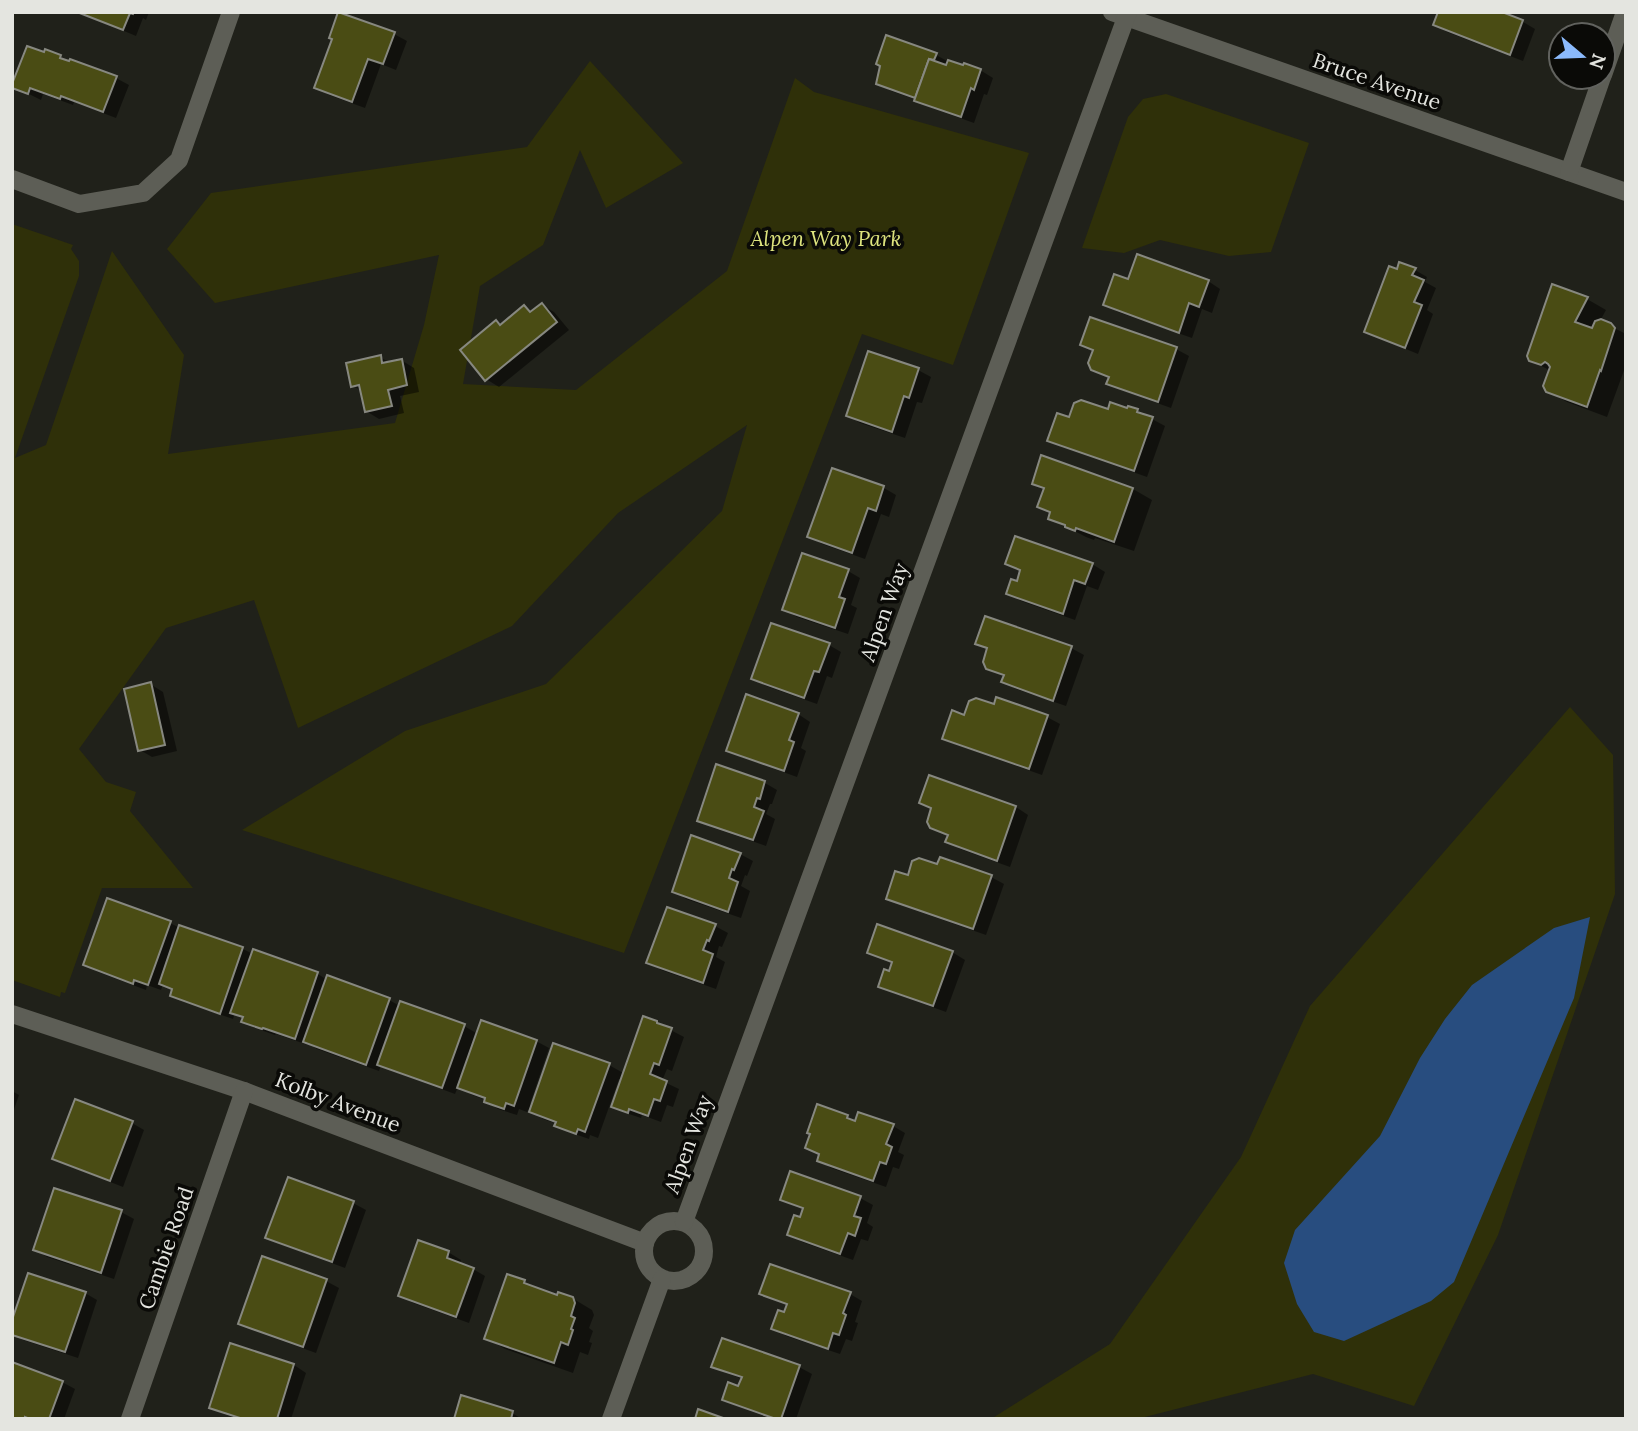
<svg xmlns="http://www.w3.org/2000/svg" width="1638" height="1431" viewBox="0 0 1638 1431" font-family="Lora,serif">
  <rect width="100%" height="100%" fill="#20211a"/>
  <g fill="#2f3009">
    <polygon points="590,61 683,163 606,208 580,150 543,245 480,286 463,384 576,390 727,271 795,78 814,92 1029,153 953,365 862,334 624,953 242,830 405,731 546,684 722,511 747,425 618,513 512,626 298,728 254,600 166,628 79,749 106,782 136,792 130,811 193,888 102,888 65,993 61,992 60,997 12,980 12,224 73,245 71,249 79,261 79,276 15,458 46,445 112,251 184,355 168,454 395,423 424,325 439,255 215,303 167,249 211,193 527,147"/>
    <polygon points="1166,94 1309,143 1271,252 1229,256 1160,240 1124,253 1082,248 1128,117 1143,99"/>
    <polygon points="1570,707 1613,755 1615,894 1498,1235 1414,1406 1313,1374 1137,1419 991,1419 1110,1344 1241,1157 1310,1006"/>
  </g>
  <polygon fill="#284d7f" points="1590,917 1574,998 1454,1282 1431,1301 1344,1341 1314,1332 1297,1304 1284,1263 1295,1230 1380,1136 1420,1058 1445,1019 1472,985 1554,928"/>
  <g fill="#0007">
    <polygon points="79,12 149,12 146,20 143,18 136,36"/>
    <polygon points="1497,12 1523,22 1535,29 1523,61 1447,32 1435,25"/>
    <polygon points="394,34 407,41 396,70 381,64 365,108 329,95 316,87"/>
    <polygon points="46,51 70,62 116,78 129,85 116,118 74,102 73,105 43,94 41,100 13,86"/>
    <polygon points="936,55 949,62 980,70 993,78 987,95 984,94 974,123 929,107 917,100 891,91 878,83 882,66"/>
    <polygon points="1415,270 1427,277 1425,282 1436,288 1427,310 1433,314 1418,354 1379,338 1366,331 1398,271"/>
    <polygon points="1129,281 1208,281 1220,289 1212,313 1202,309 1192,338 1118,312 1105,304"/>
    <polygon points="1587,299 1606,310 1600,321 1626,334 1626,365 1607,417 1567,402 1547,391 1551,371 1530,360"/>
    <polygon points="542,305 554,312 569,330 499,387 486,379 496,322 502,325 524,307 533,312"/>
    <polygon points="1083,345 1176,349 1189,356 1171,408 1121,390 1109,383 1110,378 1092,369 1094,351"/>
    <polygon points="380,357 390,363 401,360 414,368 419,392 400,396 404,413 379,419 366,411 362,391 353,386"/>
    <polygon points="918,370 931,377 922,403 917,402 905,438 860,423 848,415"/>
    <polygon points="1109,411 1137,411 1165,426 1147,477 1062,447 1049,440"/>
    <polygon points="1043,457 1133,489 1152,500 1134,551 1095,538 1094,540 1086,537 1050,518 1052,513 1039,506 1045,490 1034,483"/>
    <polygon points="833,470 884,488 896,495 889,517 881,514 865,559 822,544 810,537"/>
    <polygon points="1007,564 1092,564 1105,572 1098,590 1087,586 1075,620 1021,601 1008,593 1018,583 1022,572"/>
    <polygon points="848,571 860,578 851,605 857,608 848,634 797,617 784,610"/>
    <polygon points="977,643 1071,648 1084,655 1066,706 1016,689 1003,681 1005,677 987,668 989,650"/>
    <polygon points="829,645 841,652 832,678 827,676 817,704 766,686 753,679"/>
    <polygon points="150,684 163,692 177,751 152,757 140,750"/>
    <polygon points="798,714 810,722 801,748 806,751 797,777 741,757 728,750"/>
    <polygon points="965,717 1047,717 1060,724 1042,775 957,745 944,738"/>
    <polygon points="717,766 765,783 777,790 772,804 770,804 766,814 775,819 766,846 711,827 699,820"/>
    <polygon points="921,803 1016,807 1028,815 1010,867 960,849 947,841 949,836 931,827 933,809"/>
    <polygon points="740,854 753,861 747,876 745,875 741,886 750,891 741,918 686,899 674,891"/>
    <polygon points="939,866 991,877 1004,884 986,935 900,905 888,898 909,877"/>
    <polygon points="170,923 180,928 180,927 243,949 253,954 254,951 318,974 327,980 389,1000 400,1006 464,1026 478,1034 536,1041 549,1048 530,1104 533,1105 609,1065 625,1074 657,1023 684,1037 672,1071 667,1069 662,1081 679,1089 673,1107 667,1105 661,1122 642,1115 641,1118 626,1113 613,1106 622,1080 619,1079 598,1138 590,1135 589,1139 569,1132 556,1125 557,1124 543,1119 528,1110 527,1112 519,1109 517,1115 498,1109 486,1101 486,1100 472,1095 458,1087 455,1094 392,1071 381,1065 379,1071 317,1049 308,1043 308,1045 276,1034 275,1035 255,1028 243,1021 244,1018 235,1013 233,1019 184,1002 172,995 173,990 163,984 161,990 147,985 146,990 98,972 85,965"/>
    <polygon points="715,926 728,933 722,947 719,946 716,957 725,962 716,989 661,970 649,962"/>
    <polygon points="869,952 952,952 965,960 946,1012 893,993 880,986 890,973 894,964"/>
    <polygon points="12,1091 19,1095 12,1115"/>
    <polygon points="847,1116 857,1122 893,1126 905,1133 898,1152 904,1155 899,1169 893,1167 886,1187 831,1168 819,1160 821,1155 807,1147"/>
    <polygon points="132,1123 144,1130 123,1187 67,1165 54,1158"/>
    <polygon points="860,1198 873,1205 867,1223 873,1227 868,1241 861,1239 853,1260 802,1242 789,1235 802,1219 805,1210 782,1199"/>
    <polygon points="353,1203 366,1210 345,1268 280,1244 268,1237"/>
    <polygon points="121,1212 134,1219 114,1279 47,1257 35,1250"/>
    <polygon points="448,1252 461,1260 459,1264 473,1269 485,1276 469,1323 413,1303 400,1296"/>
    <polygon points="263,1258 326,1281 339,1288 316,1353 252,1330 240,1323"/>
    <polygon points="508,1276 558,1297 572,1298 592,1310 594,1315 589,1328 593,1331 589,1342 592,1343 588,1355 580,1352 573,1373 505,1349 486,1338"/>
    <polygon points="85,1293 97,1300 78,1358 23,1340 12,1334"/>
    <polygon points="761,1293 850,1294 862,1301 855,1322 858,1323 852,1341 846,1339 840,1354 786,1336 773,1328 785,1315 789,1305 774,1300"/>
    <polygon points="231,1345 294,1365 306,1373 291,1419 238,1419 224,1414 211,1407"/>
    <polygon points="714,1366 799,1367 812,1374 796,1419 772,1419 737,1406 724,1399 739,1388 743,1379 726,1373"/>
    <polygon points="62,1382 75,1389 64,1419 12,1419"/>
    <polygon points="512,1413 522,1419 455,1419"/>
  </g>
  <g fill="#4a4c14" stroke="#878880" stroke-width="2">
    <polygon points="77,12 134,12 133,14 130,13 123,30"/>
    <polygon points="338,12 395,32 383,64 368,59 352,102 314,88 332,39 329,38"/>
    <polygon points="1438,12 1502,12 1523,20 1510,55 1433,25"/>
    <polygon points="886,35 937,53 934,60 929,59 915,98 876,84 880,66 876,64"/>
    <polygon points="27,46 44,52 45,49 61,55 60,58 69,61 70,59 117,76 103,112 61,96 60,99 30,88 28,94 12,88 12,84"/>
    <polygon points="929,59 946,65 948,60 963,65 964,63 981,69 974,90 971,88 961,117 914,101"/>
    <polygon points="1137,254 1209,280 1199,307 1189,303 1179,333 1103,305 1114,274 1128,279"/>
    <polygon points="1399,262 1416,268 1412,275 1424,280 1414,302 1422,305 1405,348 1364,332 1389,266 1397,269"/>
    <polygon points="1552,284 1588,297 1575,322 1592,328 1595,321 1601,319 1611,323 1615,328 1601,371 1600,370 1587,407 1546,392 1543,386 1550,367 1548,364 1545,362 1541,365 1529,361 1527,356"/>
    <polygon points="542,303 557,322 485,381 460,350 496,320 500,325 524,305 530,312"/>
    <polygon points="1090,317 1177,347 1158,402 1106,384 1109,377 1091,370 1088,363 1093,350 1080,345"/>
    <polygon points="868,351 919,368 909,398 904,396 892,432 846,416"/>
    <polygon points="381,355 382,363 402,359 407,385 388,390 392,406 365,412 359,385 351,387 346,363"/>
    <polygon points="1081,400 1108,409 1110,402 1127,408 1128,406 1138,409 1137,412 1153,417 1134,471 1047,441 1057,413 1069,417 1074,403"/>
    <polygon points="1041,455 1133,488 1114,542 1076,528 1075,531 1065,527 1065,525 1048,519 1050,512 1037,507 1044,488 1032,484"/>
    <polygon points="832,468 884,486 876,511 868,508 852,553 807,537"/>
    <polygon points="1015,536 1093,563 1085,584 1074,580 1063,614 1006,594 1011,579 1017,581 1020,570 1005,564"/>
    <polygon points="802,553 849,569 839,597 845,599 835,628 782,610"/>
    <polygon points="985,616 1072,646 1053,701 1001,682 1004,675 986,669 983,662 987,648 975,644"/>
    <polygon points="771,623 830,643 819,672 814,671 804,698 751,679"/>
    <polygon points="151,682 165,745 138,751 124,689"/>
    <polygon points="746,694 799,713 789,740 794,742 784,771 726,751"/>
    <polygon points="996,697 1048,715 1029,769 942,739 952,710 964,715 969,701 976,698 994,704"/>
    <polygon points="716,764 765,781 760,799 757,798 754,807 764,811 753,840 697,821"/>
    <polygon points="929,775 1016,806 997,861 945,842 948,835 930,828 927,822 931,808 919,803"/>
    <polygon points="691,835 741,853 734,870 732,869 729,878 738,882 728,912 672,892"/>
    <polygon points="940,857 992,875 973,929 886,899 895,871 908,875 912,861 919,858 937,864"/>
    <polygon points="107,898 171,921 148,985 134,980 133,984 83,965"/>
    <polygon points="667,907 716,924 709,941 707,940 703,950 713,954 703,983 646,963"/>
    <polygon points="877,924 953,951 933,1006 878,987 884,969 889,971 892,962 867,953"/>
    <polygon points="179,925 243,947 220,1014 170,996 172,989 159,984"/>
    <polygon points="253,949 318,972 295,1039 263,1028 262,1029 241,1022 243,1017 230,1013"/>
    <polygon points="327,975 390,998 366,1065 303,1042"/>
    <polygon points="400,1001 465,1024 442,1088 377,1065"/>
    <polygon points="643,1016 657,1021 657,1023 672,1028 659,1065 654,1063 650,1074 667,1081 660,1101 654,1099 648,1116 629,1109 628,1113 611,1107"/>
    <polygon points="481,1020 537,1040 514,1106 506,1103 504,1109 484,1102 485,1098 457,1088"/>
    <polygon points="553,1043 610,1063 585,1132 578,1129 576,1134 554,1126 556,1122 529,1112"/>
    <polygon points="75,1099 133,1121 110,1181 52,1159"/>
    <polygon points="817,1104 848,1115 847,1118 855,1121 858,1112 894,1124 886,1144 892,1147 886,1164 880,1162 873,1181 817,1161 819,1154 805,1148 810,1134 807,1133"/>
    <polygon points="790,1171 861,1196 854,1216 861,1218 855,1236 848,1233 840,1254 787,1235 794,1215 800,1217 803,1208 780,1200"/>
    <polygon points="288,1177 354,1201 332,1262 265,1238"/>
    <polygon points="54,1188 122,1210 101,1273 33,1250"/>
    <polygon points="418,1240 449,1251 447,1258 474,1268 456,1317 398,1296"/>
    <polygon points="262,1256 327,1279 303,1347 238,1324"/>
    <polygon points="770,1264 851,1292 843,1313 846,1315 839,1335 833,1333 828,1349 771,1329 778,1310 784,1312 787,1304 759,1294"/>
    <polygon points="28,1273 86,1292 65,1352 12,1335 12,1320"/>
    <polygon points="507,1274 525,1280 524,1283 557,1295 558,1292 573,1297 575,1303 571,1316 575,1318 571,1329 573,1330 568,1345 561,1342 554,1363 484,1339"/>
    <polygon points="722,1338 800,1365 781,1419 776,1419 722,1400 728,1382 738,1386 742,1377 711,1367"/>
    <polygon points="230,1343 294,1364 277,1419 243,1419 209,1408"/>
    <polygon points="12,1362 63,1381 49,1419 30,1419 25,1417 25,1419 12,1419"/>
    <polygon points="461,1395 513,1411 511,1419 454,1419"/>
    <polygon points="698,1409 726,1419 695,1419"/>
  </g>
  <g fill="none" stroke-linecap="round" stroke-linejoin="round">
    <g stroke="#5d5e56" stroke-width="18">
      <polyline points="1112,12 1626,192"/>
      <polyline points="1603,75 1625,12"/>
      <polyline points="1569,172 1602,77"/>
      <polyline points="12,179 79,204 143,193 179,160 231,12"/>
      <polyline points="12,1014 244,1091 645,1243"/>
      <circle cx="674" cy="1251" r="30"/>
      <polyline points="684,1222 1128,12"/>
      <polyline points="130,1419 244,1091"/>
      <polyline points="611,1419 662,1279"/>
    </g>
  </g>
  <g text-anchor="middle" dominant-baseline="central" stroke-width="7" stroke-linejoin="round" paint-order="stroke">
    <g font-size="21" fill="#e4e5e0" stroke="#0a0a07">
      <text transform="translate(1377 81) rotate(19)">Bruce Avenue</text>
      <text transform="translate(884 612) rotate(-70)">Alpen Way</text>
      <text transform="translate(338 1102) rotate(21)">Kolby Avenue</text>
      <text transform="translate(688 1144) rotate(-70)">Alpen Way</text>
      <text transform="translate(166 1248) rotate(-71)">Cambie Road</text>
    </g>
    <g font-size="21" font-style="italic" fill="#dee47e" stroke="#0a0a07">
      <text x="826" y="238">Alpen Way Park</text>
    </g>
  </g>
  <rect width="1638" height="1431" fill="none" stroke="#e4e5e0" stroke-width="28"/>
  <g transform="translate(1582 56) rotate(109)"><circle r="33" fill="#0a0a07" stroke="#61625e" stroke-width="2"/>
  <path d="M0-5L12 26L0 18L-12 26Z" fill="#8bbafc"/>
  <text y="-10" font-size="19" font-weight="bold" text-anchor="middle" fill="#e4e5e0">N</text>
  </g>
</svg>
